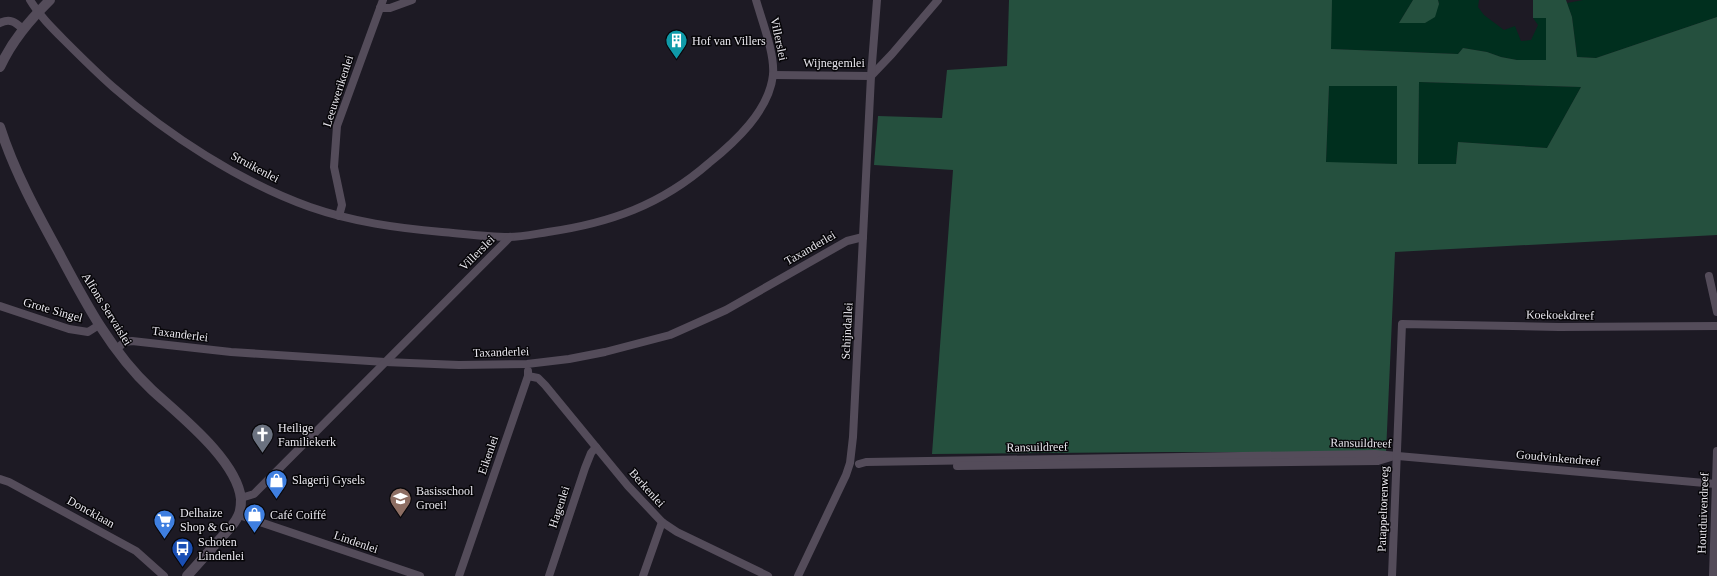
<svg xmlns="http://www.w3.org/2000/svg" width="1717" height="576" viewBox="0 0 1717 576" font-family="Georgia,serif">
  <rect width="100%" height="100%" fill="#1d1a24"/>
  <g fill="#002f1e">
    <polygon points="1332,0 1413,0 1399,23 1425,23 1439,4 1438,0 1479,0 1478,7 1484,15 1504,30 1515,26 1521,41 1531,40 1538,25 1533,18 1546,18 1546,60 1517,60 1501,57 1487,52 1463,48 1458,54 1330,49"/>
    <polygon points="1583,0 1717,0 1717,17 1596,58 1577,57 1572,17 1567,3"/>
    <polygon points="1419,82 1581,87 1547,148 1458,142 1456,164 1418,164"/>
    <polygon points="1329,86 1397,86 1397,164 1326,163"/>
  </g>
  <g fill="#25503e" fill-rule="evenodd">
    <path d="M1009 0H1332L1331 49 1458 54 1463 48 1487 52 1501 57 1517 60H1546V18H1533V0H1566L1572 17 1577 57 1596 58 1717 17V235L1395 252 1386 453 1166 452 932 454 953 170 874 165 878 116 942 118 947 70 1007 66ZM1419 82 1581 87 1547 148 1458 142 1456 164H1418ZM1329 86H1397V164L1326 162Z"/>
    <polygon points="1413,0 1438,0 1439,4 1435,17 1425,23 1399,23"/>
  </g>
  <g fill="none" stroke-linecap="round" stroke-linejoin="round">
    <g stroke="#544c5a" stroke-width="8">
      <path d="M30 0C39 15 51 27 64 40 80 56 96 72 113 87 168 135 240 182 310 207 353 222 397 228 442 232 464 234 487 237 509 237 522 237 535 234 548 232 610 223 661 205 709 163 735 142 769 111 773 75 775 54 762 21 756 0"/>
      <polyline points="380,8 390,8 412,0"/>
      <path d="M0 23C10 18 15 22 23 29"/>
      <polyline points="773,75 871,76"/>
      <polyline points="871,76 892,54 938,0"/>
      <polyline points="339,216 342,205 334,167 337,126 383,0"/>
      <polyline points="1709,276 1717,312"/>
      <polyline points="0,306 69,329 88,332 99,325"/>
      <polyline points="116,349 125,342 132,341 231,352 385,362 459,365 527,364 569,359 605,352 670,335 726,310 847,241 863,237"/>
      <polyline points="528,376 538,378 545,385 628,486 662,522 677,532 768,576"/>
      <polyline points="859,464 866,462 1375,454 1716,484"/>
      <polyline points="957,466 1378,461 1391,457"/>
      <polyline points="0,479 9,482 136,551 164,576"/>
      <polyline points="241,498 254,494 510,237"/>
      <polyline points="239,515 420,576"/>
      <polyline points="459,576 528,376 528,371"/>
      <polyline points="549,576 585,468 591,453 596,447"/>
      <polyline points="643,576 662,522"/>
      <polyline points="798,576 846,475 850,463 853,437 871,76 877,0"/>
      <polyline points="1392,576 1402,324 1559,327 1717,326"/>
      <polyline points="1713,576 1717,451"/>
    </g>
    <g stroke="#544c5a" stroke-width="10">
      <path d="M0 67C12 41 29 21 50 0"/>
      <path d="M0 127C14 171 37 213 59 253 85 302 111 352 152 390 179 415 237 460 241 499 241 504 241 511 238 516 235 524 227 531 221 538 210 550 199 563 187 576"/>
    </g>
  </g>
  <defs>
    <symbol id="building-pin" viewBox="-11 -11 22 30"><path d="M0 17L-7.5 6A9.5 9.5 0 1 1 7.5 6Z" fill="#0f9aa8" stroke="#070609"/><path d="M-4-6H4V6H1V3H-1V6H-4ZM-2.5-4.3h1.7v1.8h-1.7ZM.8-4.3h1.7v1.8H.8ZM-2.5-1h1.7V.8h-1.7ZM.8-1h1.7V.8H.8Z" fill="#fff"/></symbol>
    <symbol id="church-pin" viewBox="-11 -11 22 30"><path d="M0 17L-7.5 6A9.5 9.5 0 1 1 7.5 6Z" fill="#6b7280" stroke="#070609"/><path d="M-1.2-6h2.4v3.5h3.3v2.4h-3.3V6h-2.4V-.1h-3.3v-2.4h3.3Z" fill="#fff"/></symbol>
    <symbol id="shop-pin" viewBox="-11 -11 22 30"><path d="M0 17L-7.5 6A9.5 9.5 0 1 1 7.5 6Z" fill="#3f7fe0" stroke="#070609"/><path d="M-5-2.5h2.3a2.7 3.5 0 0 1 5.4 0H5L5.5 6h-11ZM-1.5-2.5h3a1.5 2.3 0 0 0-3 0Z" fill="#fff"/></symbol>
    <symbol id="school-pin" viewBox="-11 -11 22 30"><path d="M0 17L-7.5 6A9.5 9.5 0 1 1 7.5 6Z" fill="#8d6e63" stroke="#070609"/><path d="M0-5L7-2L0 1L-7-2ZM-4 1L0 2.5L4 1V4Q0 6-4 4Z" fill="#fff"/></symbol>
    <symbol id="supermarket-pin" viewBox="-11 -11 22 30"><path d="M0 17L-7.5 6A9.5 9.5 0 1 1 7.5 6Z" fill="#3f7fe0" stroke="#070609"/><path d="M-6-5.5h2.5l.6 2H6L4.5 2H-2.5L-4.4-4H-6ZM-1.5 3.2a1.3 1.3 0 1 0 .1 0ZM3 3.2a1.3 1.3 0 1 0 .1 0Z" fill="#fff"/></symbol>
    <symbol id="bus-pin" viewBox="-11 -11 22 30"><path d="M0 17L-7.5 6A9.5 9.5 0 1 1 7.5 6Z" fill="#1a4fb4" stroke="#070609"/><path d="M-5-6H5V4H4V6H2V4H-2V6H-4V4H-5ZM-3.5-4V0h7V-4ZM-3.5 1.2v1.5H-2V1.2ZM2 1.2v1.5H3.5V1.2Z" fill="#fff"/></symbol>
  </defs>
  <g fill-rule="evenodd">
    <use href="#building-pin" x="664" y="28" width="25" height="34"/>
    <use href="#church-pin" x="250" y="422" width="25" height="34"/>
    <use href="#shop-pin" x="264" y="468" width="25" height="34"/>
    <use href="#school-pin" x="388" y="486" width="25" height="34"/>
    <use href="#shop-pin" x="242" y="502" width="25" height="34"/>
    <use href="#supermarket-pin" x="152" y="508" width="25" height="34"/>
    <use href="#bus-pin" x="170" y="536" width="25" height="34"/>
  </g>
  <g text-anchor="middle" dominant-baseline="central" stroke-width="3" stroke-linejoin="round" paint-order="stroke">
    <g font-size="12" fill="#eae8ef" stroke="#070609">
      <text transform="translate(779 39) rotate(78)">Villerslei</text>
      <text x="834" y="63">Wijnegemlei</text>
      <text transform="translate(338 91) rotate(-72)">Leeuwerikenlei</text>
      <text transform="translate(255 167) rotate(28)">Struikenlei</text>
      <text transform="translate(810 248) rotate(-30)">Taxanderlei</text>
      <text transform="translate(477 253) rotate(-45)">Villerslei</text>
      <text transform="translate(107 309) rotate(58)">Alfons Servaislei</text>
      <text transform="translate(53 310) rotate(16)">Grote Singel</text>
      <text transform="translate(1560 315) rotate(1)">Koekoekdreef</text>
      <text transform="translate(847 331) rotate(-87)">Schijndallei</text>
      <text transform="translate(180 334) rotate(7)">Taxanderlei</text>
      <text transform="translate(501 352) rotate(-2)">Taxanderlei</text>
      <text transform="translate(1361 443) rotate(1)">Ransuildreef</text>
      <text transform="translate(1037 447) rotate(-1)">Ransuildreef</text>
      <text transform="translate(488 455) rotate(-71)">Eikenlei</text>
      <text transform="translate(1558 458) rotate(5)">Goudvinkendreef</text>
      <text transform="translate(647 488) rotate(48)">Berkenlei</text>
      <text transform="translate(559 507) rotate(-72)">Hagenlei</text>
      <text transform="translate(1383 509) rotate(-88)">Patappeltorenweg</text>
      <text transform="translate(91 512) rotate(29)">Doncklaan</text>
      <text transform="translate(1703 513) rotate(-88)">Houtduivendreef</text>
      <text transform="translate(356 542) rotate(19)">Lindenlei</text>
    </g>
    <g font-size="12" fill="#eae8ef" stroke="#070609" text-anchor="start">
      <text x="692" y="41">Hof van Villers</text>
      <text x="278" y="428">Heilige<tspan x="278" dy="14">Familiekerk</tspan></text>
      <text x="292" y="480">Slagerij Gysels</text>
      <text x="416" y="491">Basisschool<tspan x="416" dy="14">Groei!</tspan></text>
      <text x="180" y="513">Delhaize<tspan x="180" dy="14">Shop &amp; Go</tspan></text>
      <text x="270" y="515">Café Coiffé</text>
      <text x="198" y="542">Schoten<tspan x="198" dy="14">Lindenlei</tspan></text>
    </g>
  </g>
</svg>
